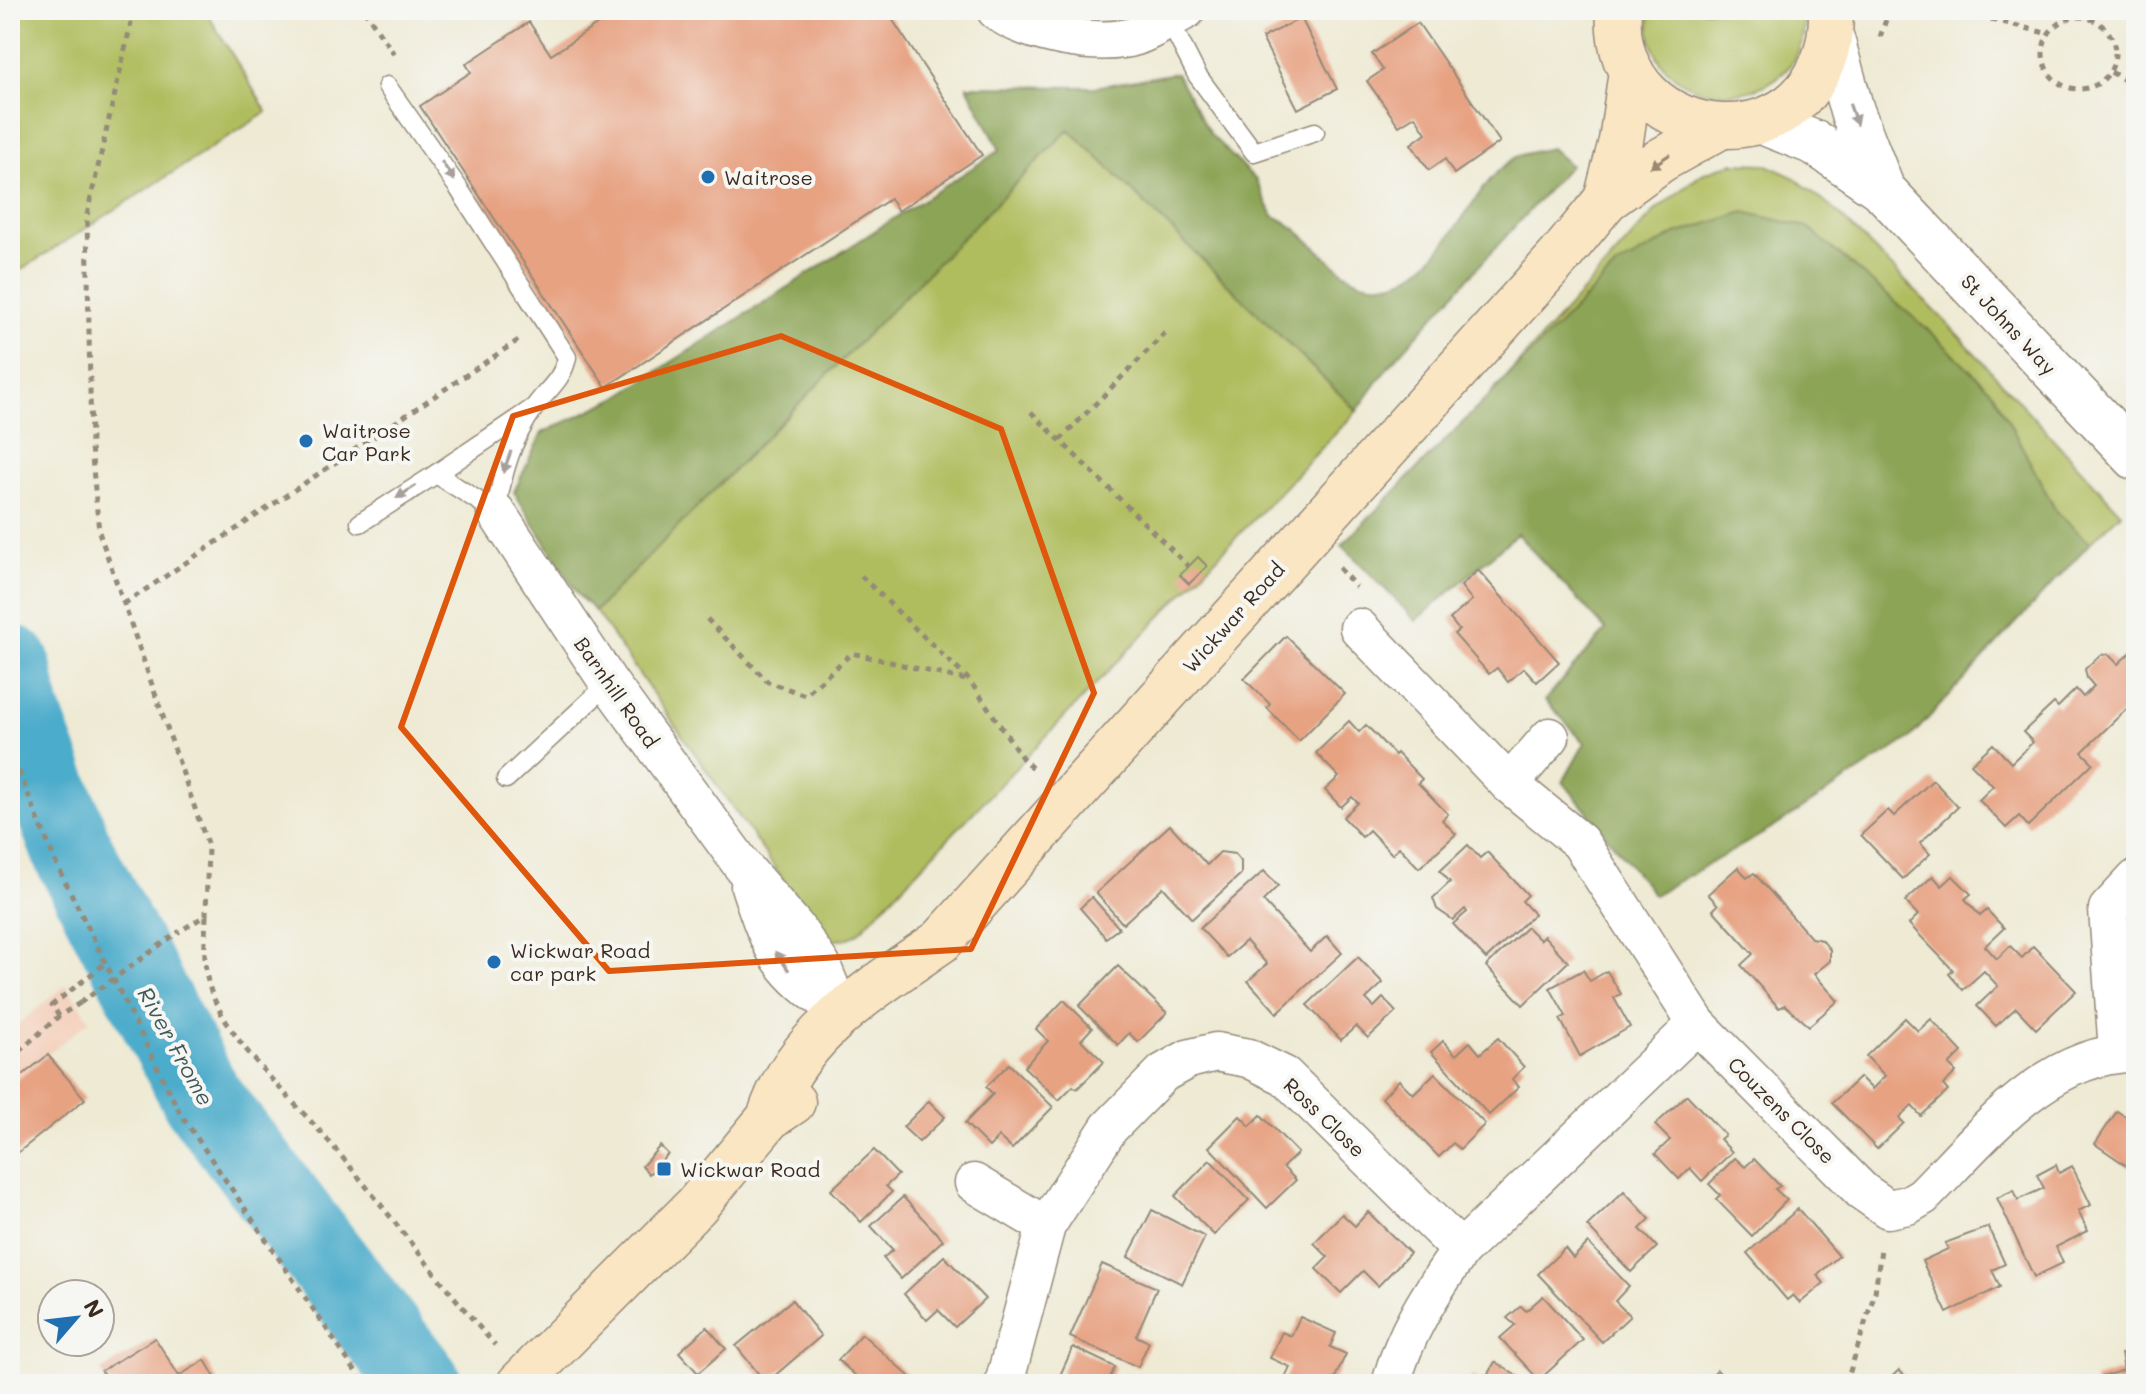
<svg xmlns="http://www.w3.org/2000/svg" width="2146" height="1394" viewBox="0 0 2146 1394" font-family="Mali,sans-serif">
  <rect width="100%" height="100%" fill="#f6f6f2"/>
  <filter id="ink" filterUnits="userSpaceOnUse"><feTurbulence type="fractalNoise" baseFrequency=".0125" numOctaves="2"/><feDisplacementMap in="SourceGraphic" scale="16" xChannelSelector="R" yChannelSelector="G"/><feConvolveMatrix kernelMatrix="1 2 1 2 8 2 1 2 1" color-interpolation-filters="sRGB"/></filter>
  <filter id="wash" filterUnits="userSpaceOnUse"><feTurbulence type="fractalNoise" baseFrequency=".006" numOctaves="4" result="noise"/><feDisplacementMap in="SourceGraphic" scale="32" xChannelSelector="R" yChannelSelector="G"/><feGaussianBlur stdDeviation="1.8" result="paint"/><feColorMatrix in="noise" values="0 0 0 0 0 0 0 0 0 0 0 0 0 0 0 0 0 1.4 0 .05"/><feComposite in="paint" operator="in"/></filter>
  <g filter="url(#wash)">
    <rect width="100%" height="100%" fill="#eeead4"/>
    <polygon fill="#f4d3c0" points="66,985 90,1020 10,1085 10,1031"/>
    <g fill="#b0bd5f" stroke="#76743e" stroke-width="2">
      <polygon points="10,10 205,10 267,112 10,277"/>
      <path d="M1650 10H1803C1818 120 1636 123 1650 10Z"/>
      <path d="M1069 129 1357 411 859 932C848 941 837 942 824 938L595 611Z"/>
      <polygon points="1733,163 1765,164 1795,178 1839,214 1948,324 2121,513 2090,543 2057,513 1993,392 1616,267 1480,406 1656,210 1702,174"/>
    </g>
    <g fill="#8ca456" stroke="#64673a" stroke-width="2">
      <path d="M1176 73 1211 135 1256 180 1273 216C1308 228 1337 282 1373 284 1440 289 1464 194 1510 161 1520 153 1539 151 1551 148L1570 165 1389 366 1357 411 1069 129 595 611 579 596 514 492 542 433 616 398 1000 150 967 86 1095 87Z"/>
      <polygon points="1744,212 1807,227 1934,335 1993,392 2057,513 2090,543 1910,738 1773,828 1654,895 1563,782 1585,743 1545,700 1606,630 1517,534 1416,621 1342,545 1616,267 1676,234"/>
    </g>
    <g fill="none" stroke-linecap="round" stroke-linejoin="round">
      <polyline stroke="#4caccb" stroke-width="82" points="10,665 20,713 73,852 202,1098 421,1384"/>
    </g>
    <g id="blocks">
      <g fill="#e7a282">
        <polygon points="619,10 886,10 982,155 898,211 890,199 606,387 420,106 471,72 466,64 529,22 551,55"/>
        <polygon points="1301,18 1337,89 1298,109 1262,38"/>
        <polygon points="1418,23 1500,142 1454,174 1445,159 1429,170 1411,144 1426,133 1415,116 1399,126 1367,81 1383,70 1372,54"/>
        <polygon points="1198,557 1207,566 1189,584 1180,575"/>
        <polygon points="1478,570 1559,662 1537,682 1524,668 1508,682 1497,668 1489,674 1454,634 1459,630 1450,619 1472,600 1461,586"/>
        <polygon points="1286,636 1345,694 1299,741 1267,708 1270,704 1244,679"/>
        <polygon points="2136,647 2136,700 2082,752 2093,763 2028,826 2019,816 2006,828 1979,800 1993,786 1971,764 1993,744 2011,763 2033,742 2023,732 2054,703 2058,707 2076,689 2083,697 2094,686 2087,678 2085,669 2100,655 2108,654 2118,664"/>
        <polygon points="1349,721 1359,732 1366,725 1395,755 1397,753 1422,779 1418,783 1448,814 1442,820 1456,834 1419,868 1399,847 1392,854 1369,830 1362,837 1343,817 1358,803 1352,797 1341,807 1325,790 1339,777 1316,753"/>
        <polygon points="1933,780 1958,807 1920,843 1930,854 1903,879 1861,835 1888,810 1894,816"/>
        <polygon points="1170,825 1207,865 1220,852 1235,854 1241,861 1241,874 1192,919 1163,887 1123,924 1096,893"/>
        <polygon points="1468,845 1480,858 1487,852 1528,895 1522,901 1534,914 1486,959 1453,924 1467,912 1465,909 1453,920 1437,909 1433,898 1450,882 1440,871"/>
        <polygon points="1738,867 1747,878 1754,873 1811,938 1822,940 1830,950 1830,961 1814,974 1838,1001 1809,1026 1785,1005 1779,1008 1741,965 1753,954 1713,910 1718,905 1708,894"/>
        <polygon points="1264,871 1278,886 1263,901 1310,952 1327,936 1342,953 1277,1013 1248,981 1267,964 1246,941 1227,957 1200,928"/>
        <polygon points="1933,876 1942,886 1953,876 1971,894 1965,899 1980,916 1987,910 2004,928 1985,946 1997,959 2010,946 2022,958 2033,946 2076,991 2036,1029 2016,1008 1996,1026 1977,1006 1998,986 1984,971 1963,990 1949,974 1953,970 1909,924 1918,915 1905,901"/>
        <polygon points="1092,897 1119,928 1106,938 1080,908"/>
        <polygon points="1527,927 1540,940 1544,936 1568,962 1523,1005 1486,966"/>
        <polygon points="1358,957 1383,983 1366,999 1374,1007 1383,998 1396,1012 1368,1038 1356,1026 1341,1040 1307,1005"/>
        <polygon points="1118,966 1167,1013 1138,1042 1129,1033 1118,1045 1079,1006"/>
        <polygon points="1583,970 1590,981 1607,971 1621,994 1614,998 1630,1027 1580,1056 1560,1019 1566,1016 1550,988"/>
        <polygon points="1064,1000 1092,1028 1081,1040 1104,1062 1077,1089 1073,1086 1059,1100 1024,1067 1048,1041 1036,1029"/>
        <polygon points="1905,1018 1918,1031 1931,1019 1962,1052 1949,1065 1956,1072 1943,1085 1948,1091 1921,1116 1912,1106 1899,1118 1904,1123 1877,1149 1832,1103 1860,1077 1872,1089 1885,1076 1866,1056"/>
        <polygon points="1498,1038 1524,1067 1512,1079 1519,1087 1489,1115 1431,1052 1443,1041 1456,1055 1470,1042 1480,1054"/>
        <polygon points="48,1055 85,1099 10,1159 10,1085"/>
        <polygon points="1009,1064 1053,1107 1012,1149 999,1137 989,1147 965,1123 993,1094 986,1087"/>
        <polygon points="1435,1073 1485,1124 1460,1149 1453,1143 1439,1157 1382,1098 1399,1080 1413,1094"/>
        <polygon points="1687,1095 1725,1135 1720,1139 1732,1152 1702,1181 1690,1168 1679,1179 1655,1154 1670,1140 1655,1125"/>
        <polygon points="929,1101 945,1117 919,1142 903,1127"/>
        <polygon points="2117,1111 2136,1124 2136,1172 2095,1144"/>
        <polygon points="1261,1115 1298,1153 1283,1167 1296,1180 1267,1208 1209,1147 1240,1116 1250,1126"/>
        <polygon points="660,1146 668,1154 649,1174 642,1166"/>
        <polygon points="874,1150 898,1175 886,1186 892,1192 861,1222 831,1190"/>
        <polygon points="1735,1158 1745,1167 1754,1159 1780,1186 1775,1189 1787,1200 1752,1236 1716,1199 1720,1195 1709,1184"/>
        <polygon points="1210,1160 1249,1200 1214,1235 1175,1196"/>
        <polygon points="2056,1165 2059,1173 2072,1166 2091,1205 2078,1211 2088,1231 2056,1247 2063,1263 2034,1277 1997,1198 2014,1190 2018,1200 2044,1188 2037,1175"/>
        <polygon points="1624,1191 1650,1219 1640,1229 1657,1247 1631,1272 1587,1226"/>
        <polygon points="903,1197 943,1240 901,1279 883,1258 893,1250 871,1226"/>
        <polygon points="1798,1209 1839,1256 1817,1275 1824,1283 1800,1303 1793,1295 1787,1300 1747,1253"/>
        <polygon points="1152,1210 1205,1237 1182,1284 1128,1257"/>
        <polygon points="1368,1212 1410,1253 1378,1286 1363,1271 1341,1293 1316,1269 1328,1257 1314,1243 1342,1214 1355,1226"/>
        <polygon points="1988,1227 2005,1264 1992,1270 2000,1287 1947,1313 1922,1261 1948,1249 1945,1243"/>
        <polygon points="1588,1243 1629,1286 1615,1301 1630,1316 1602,1342 1538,1274 1565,1248 1573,1258"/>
        <polygon points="944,1256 985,1299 955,1327 938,1310 927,1320 904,1294"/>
        <polygon points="1102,1264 1157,1288 1136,1336 1149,1342 1138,1367 1070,1337"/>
        <polygon points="1543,1296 1583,1340 1539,1380 1500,1338 1515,1325 1507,1318 1521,1306 1526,1311"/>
        <polygon points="792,1300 821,1336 766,1383 736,1346"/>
        <polygon points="1300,1317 1336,1333 1330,1347 1346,1354 1332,1384 1282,1384 1290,1367 1270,1358 1282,1332 1291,1336"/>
        <polygon points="707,1327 726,1349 698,1373 679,1352"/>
        <polygon points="862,1334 910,1377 904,1384 865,1384 838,1360"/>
        <polygon points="155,1338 179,1376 205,1360 219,1384 109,1384 101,1371"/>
        <polygon points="1073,1347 1115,1367 1107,1384 1056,1384"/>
        <polygon points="2136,1350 2136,1384 2095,1384 2094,1379 2124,1370 2121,1354"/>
        <polygon points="1495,1362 1530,1384 1468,1384 1473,1376 1483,1382"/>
        <polygon points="1717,1370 1730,1384 1702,1384"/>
        <polygon points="1899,1370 1912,1384 1884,1384"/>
      </g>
    </g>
  </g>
  <g filter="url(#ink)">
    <use href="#blocks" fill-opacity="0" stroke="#948a79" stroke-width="2"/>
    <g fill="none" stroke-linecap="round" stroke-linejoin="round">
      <defs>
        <g id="service">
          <polyline points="1169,20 1197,75 1254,152 1315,132"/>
          <polyline points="436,474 532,409"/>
          <path d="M360 523 436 474 496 512C502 474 511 440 534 408 546 390 563 380 567 357L459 189 387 86"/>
          <polyline points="506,779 609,683"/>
        </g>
        <g id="minor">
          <path d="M996 10C1024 34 1101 48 1136 36 1153 30 1170 19 1186 10"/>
          <polyline points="496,512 609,683 744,868 795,927 821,965 840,1011"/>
          <path d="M1359 628 1509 784 1580 842 1697 1024 1862 1191 1888 1209 1908 1205 1923 1196C1980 1139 2047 1051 2136 1053"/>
          <polyline points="1509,784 1550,737"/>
          <path d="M750 886C772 953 780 971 840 1011"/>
          <polyline points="2118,1052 2108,909 2136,879"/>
          <polyline points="974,1183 1046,1226"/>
          <polyline points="1004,1384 1046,1226 1109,1128 1163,1073 1188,1059 1216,1052 1248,1058 1285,1076 1461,1250"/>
          <path d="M1391 1384C1404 1334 1431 1292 1461 1250L1697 1024"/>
        </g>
        <g id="tertiary">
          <polyline points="1832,39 1852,111 1882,188"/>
          <polyline points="1762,122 1815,143 1883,190 2136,458"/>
        </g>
        <g id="secondary">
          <path d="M1619 10C1608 155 1834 174 1831 10"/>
          <polyline points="1606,200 1621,141 1631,71"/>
          <path d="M769 1118C795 1034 872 989 941 941L1560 256 1606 200 1661 160 1718 128"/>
          <polyline points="519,1384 696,1206 769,1118 793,1102"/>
        </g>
      </defs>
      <use href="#service" stroke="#948a79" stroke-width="21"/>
      <use href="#minor" stroke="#948a79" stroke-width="41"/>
      <use href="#tertiary" stroke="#948a79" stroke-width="47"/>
      <use href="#secondary" stroke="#948a79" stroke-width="47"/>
      <g stroke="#948a79" stroke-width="5" stroke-dasharray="6 6" stroke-linecap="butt">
        <polyline points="134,10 87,215 91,447 99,532 208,846 206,915 177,933"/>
        <polyline points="364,10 394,54"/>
        <polyline points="1887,10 1894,13 1904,10"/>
        <polyline points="1956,10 2049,34"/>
        <circle cx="2079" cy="53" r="36"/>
        <polyline points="1880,37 1889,11"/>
        <polyline points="2111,72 2136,87"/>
        <polyline points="1031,412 1189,567"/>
        <polyline points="1060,440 1165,333"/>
        <polyline points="1339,568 1356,587"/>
        <polyline points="861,576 970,681 1023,759 1035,771"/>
        <polyline points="124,604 520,339"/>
        <polyline points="707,619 768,682 805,695 852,653 970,681"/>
        <polyline points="10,749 55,861 180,1113 364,1384"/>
        <path d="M206 916C205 942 202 970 212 994 235 1051 298 1103 337 1151 391 1215 439 1282 495 1345"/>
        <polyline points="59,1016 52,1005 107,962"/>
        <polyline points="10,1059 59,1016 80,1003"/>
        <polyline points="1846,1384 1875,1292 1881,1249"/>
      </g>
      <use href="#service" stroke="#fff" stroke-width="18"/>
      <use href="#minor" stroke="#fff" stroke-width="38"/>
      <use href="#tertiary" stroke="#fff" stroke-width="44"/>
      <use href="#secondary" stroke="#fbe6c4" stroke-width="44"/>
      <polyline stroke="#948a79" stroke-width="5" stroke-dasharray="6 6" stroke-linecap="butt" points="80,1003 177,933"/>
    </g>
    <defs><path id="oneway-solid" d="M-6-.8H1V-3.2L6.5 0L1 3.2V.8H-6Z" transform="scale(2)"/></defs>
    <g fill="#a79f9a">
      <use href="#oneway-solid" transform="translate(1853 114) rotate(71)"/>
      <use href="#oneway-solid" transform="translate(448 171) rotate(56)"/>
      <use href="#oneway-solid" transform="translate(507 462) rotate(110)"/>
      <use href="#oneway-solid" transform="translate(406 492) rotate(147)"/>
      <use href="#oneway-solid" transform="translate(782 961) rotate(-126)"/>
    </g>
    <use fill="#9b8871" href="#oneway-solid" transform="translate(1660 161) rotate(146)"/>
  </g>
  <path fill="none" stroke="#df570d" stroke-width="6" stroke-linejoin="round" d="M781 336 1001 429 1094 693 971 949 609 971 401 727 513 416Z"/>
  <g fill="#1f6fb2" stroke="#f6f6f2" stroke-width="3">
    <circle cx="708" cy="177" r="8"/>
    <circle cx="306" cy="441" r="8"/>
    <circle cx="494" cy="962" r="8"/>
    <rect x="656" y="1161" width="16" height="16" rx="4"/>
  </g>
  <g text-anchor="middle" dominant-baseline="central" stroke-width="8" stroke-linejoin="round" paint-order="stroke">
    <g font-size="20" fill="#3b2a1e" stroke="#f6f6f2" text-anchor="start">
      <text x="724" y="177">Waitrose</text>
      <text x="322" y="430">Waitrose<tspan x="322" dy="23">Car Park</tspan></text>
      <text x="510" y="950">Wickwar Road<tspan x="510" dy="23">car park</tspan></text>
      <text x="680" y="1169">Wickwar Road</text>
    </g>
    <g font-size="20" fill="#3b2a1e" stroke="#f6f6f2">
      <text transform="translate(2009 324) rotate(47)">St Johns Way</text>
      <text transform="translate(1233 617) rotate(-48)">Wickwar Road</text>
      <text transform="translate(617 692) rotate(55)">Barnhill Road</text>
      <text transform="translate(1782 1110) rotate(45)">Couzens Close</text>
      <text transform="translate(1325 1117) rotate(44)">Ross Close</text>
    </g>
    <g font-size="22" font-style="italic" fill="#41585b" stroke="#f6f6f2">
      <text transform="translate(176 1046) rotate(61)">River Frome</text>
    </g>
  </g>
  <rect width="2146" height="1394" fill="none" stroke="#f6f6f2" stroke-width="40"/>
  <g transform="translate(76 1318) rotate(62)"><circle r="38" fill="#f6f6f2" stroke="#aba49d" stroke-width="2"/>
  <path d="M0-6L14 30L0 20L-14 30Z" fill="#1f6fb2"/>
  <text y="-12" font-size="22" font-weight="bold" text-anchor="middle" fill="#3b2a1e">N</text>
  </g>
</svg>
